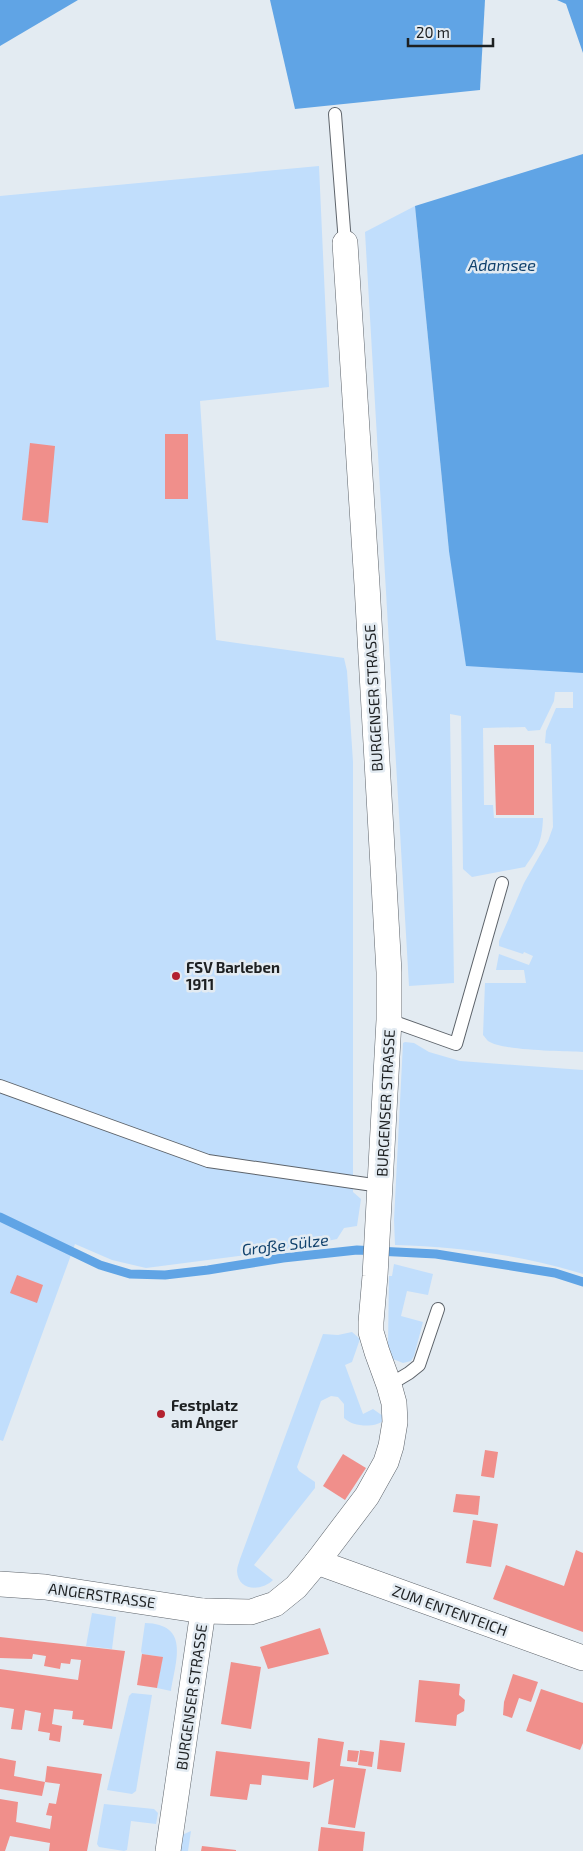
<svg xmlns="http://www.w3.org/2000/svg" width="583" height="1851" viewBox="0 0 583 1851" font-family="'Exo 2',sans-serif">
  <rect width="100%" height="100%" fill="#e3ebf2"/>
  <g fill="#c1defc">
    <polygon points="319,166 329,387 200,401 216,640 344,658 347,671 353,762 353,1192 361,1199 357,1226 344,1228 337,1239 277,1251 146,1268 112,1260 75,1244 3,1441 0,1440 0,196"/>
    <path d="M415 206 449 551 583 577V1052C563 1051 503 1051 488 1041 486 1039 485 1037 483 1035L485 983H526L524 970H496L499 954 529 965 533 956 524 952 523 954 499 946V941L524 883 548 841 553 827 551 744 545 743 546 731 556 708H573V692H555L554 701 540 730 528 731 525 727 483 728 484 805H493L494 818H543C542 842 538 848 525 867L472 877 463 869 461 716 450 714 454 983 409 986 365 232Z"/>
    <path d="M405 1042 414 1043 429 1052 460 1061 583 1070V1274C522 1255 459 1247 395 1245L394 1220 403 1043Z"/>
    <polygon points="394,1264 433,1274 428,1295 407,1291 401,1316 423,1322 414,1356 411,1361 403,1363 393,1359 388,1345 389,1276 392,1276"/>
    <path d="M352 1332 360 1339 352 1362 345 1365 363 1414 373 1409 383 1416V1421C374 1428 353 1427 344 1418V1404L338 1397 331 1396 321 1401 297 1467 299 1471 315 1482V1488L254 1565 273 1580C262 1591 238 1592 237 1571 237 1567 239 1563 240 1559L323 1334 338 1335Z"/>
    <polygon points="92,1613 116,1617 112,1649 86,1646"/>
    <path d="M145 1623C190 1624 176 1660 171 1691L157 1688 162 1657 142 1654 141 1651Z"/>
    <polygon points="132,1693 152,1695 136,1791 132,1794 107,1790 129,1696"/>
    <polygon points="104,1804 154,1809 158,1813 156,1824 131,1821 127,1850 124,1851 99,1847 97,1844"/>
    <polygon points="191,1831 188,1851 179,1851 182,1835"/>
  </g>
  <g fill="#60a4e5">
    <polygon points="0,0 78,0 0,46"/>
    <polygon points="270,0 485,0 480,90 295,109"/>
    <polygon points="557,0 583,0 583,53 566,4"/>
    <polygon points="583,154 583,673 466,666 449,551 415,206"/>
  </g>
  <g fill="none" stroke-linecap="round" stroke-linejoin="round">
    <polyline stroke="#60a4e5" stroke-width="9" points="0,1217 100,1265 130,1274 165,1275 208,1270 283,1258 357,1250 436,1254 555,1273 583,1282"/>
  </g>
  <g fill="#f08f8b">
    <rect x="165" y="434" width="23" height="65"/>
    <polygon points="30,443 55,446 48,523 22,520"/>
    <polygon points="494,745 534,745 534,815 496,815"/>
    <polygon points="17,1275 43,1285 37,1303 10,1293"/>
    <polygon points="485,1450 498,1452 494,1478 481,1476"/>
    <polygon points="343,1454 366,1468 345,1500 323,1486"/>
    <polygon points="456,1494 480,1496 478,1515 453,1512"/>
    <polygon points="473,1520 498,1524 491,1567 466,1563"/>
    <polygon points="576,1550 583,1553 583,1632 493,1599 506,1565 564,1586"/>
    <polygon points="320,1628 329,1654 268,1669 260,1647"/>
    <polygon points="0,1637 125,1651 112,1729 83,1725 84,1720 72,1719 73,1711 54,1709 52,1724 62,1726 60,1742 49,1740 50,1733 38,1731 41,1713 25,1710 22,1730 11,1729 14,1709 0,1707 0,1669 78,1680 81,1660 71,1659 70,1664 61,1663 60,1669 44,1666 46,1656 33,1654 32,1659 0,1658"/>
    <polygon points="142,1654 163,1657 157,1688 137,1685"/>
    <polygon points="231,1662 261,1667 251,1729 221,1724"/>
    <polygon points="513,1674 538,1682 531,1702 519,1698 512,1718 503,1715 504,1702"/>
    <polygon points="419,1680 460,1684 459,1695 465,1700 464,1711 457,1715 456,1726 415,1722"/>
    <polygon points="541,1689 583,1703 583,1743 580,1750 526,1731"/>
    <polygon points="318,1738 344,1742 340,1766 366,1769 355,1828 328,1824 334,1779 313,1788"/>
    <polygon points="380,1740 405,1743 401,1772 377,1769"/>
    <polygon points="348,1750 359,1751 357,1762 347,1761"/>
    <polygon points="360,1750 374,1752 372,1767 358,1765"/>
    <polygon points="216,1751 310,1762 308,1780 262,1775 261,1785 250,1784 247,1800 210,1796"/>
    <polygon points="0,1758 16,1761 14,1776 45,1782 47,1766 102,1774 87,1851 49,1851 50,1843 10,1836 5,1851 0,1851 0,1799 18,1802 16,1822 50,1829 52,1816 46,1815 49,1803 56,1804 60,1784 45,1782 42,1796 0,1789"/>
    <polygon points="321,1827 365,1832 363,1851 318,1851"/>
    <polygon points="202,1846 236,1850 236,1851 201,1851"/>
  </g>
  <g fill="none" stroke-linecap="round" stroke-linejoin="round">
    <defs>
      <g id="service">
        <polyline points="335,114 345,243"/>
        <polyline points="389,1020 456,1044 502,883"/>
        <polyline points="0,1086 208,1161 380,1186"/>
        <polyline points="389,1385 409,1373 419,1365 438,1309"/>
      </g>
      <g id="minor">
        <polyline points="317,1562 583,1658"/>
        <polyline points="0,1584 45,1587 203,1611 251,1612 275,1604 296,1587 317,1562 367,1496 386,1462 391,1446 395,1422 394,1403 389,1385 377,1352 371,1332 371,1322 375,1276 389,1020 389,972 367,585 345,243"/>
        <polyline points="168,1851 203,1611"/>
      </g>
    </defs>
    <use href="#service" stroke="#5d636a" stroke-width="14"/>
    <use href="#minor" stroke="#5d636a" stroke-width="26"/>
    <use href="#service" stroke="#fff" stroke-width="12"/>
    <use href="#minor" stroke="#fff" stroke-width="25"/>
  </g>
  <g fill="#b3212f" stroke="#e3ebf2" stroke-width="2">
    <circle cx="176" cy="976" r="5"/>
    <circle cx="161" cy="1414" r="5"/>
  </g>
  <g text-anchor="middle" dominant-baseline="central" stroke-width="5" stroke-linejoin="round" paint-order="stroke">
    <g font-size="15" fill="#1d2022" stroke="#e3ebf2">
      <text transform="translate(373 698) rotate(-93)">BURGENSER STRASSE</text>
      <text transform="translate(385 1103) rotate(-87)">BURGENSER STRASSE</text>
      <text transform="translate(102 1595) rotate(8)">ANGERSTRASSE</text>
      <text transform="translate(450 1610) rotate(20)">ZUM ENTENTEICH</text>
      <text transform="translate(191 1697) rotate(-82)">BURGENSER STRASSE</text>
    </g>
    <g font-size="15" font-weight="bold" fill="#1d2022" stroke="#e3ebf2" text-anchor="start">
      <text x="186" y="967">FSV Barleben<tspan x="186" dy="17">1911</tspan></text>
      <text x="171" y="1405">Festplatz<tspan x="171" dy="17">am Anger</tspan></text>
    </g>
    <g font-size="16" font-style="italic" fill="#11426d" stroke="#e3ebf2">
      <text x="502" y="264">Adamsee</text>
      <text transform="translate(285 1244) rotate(-7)">Große Sülze</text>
    </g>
  </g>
  <path d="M408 38v8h85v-8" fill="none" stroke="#1d2022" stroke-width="2.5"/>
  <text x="416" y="38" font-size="15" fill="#1d2022" stroke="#e3ebf2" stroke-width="4" paint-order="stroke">20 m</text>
</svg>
